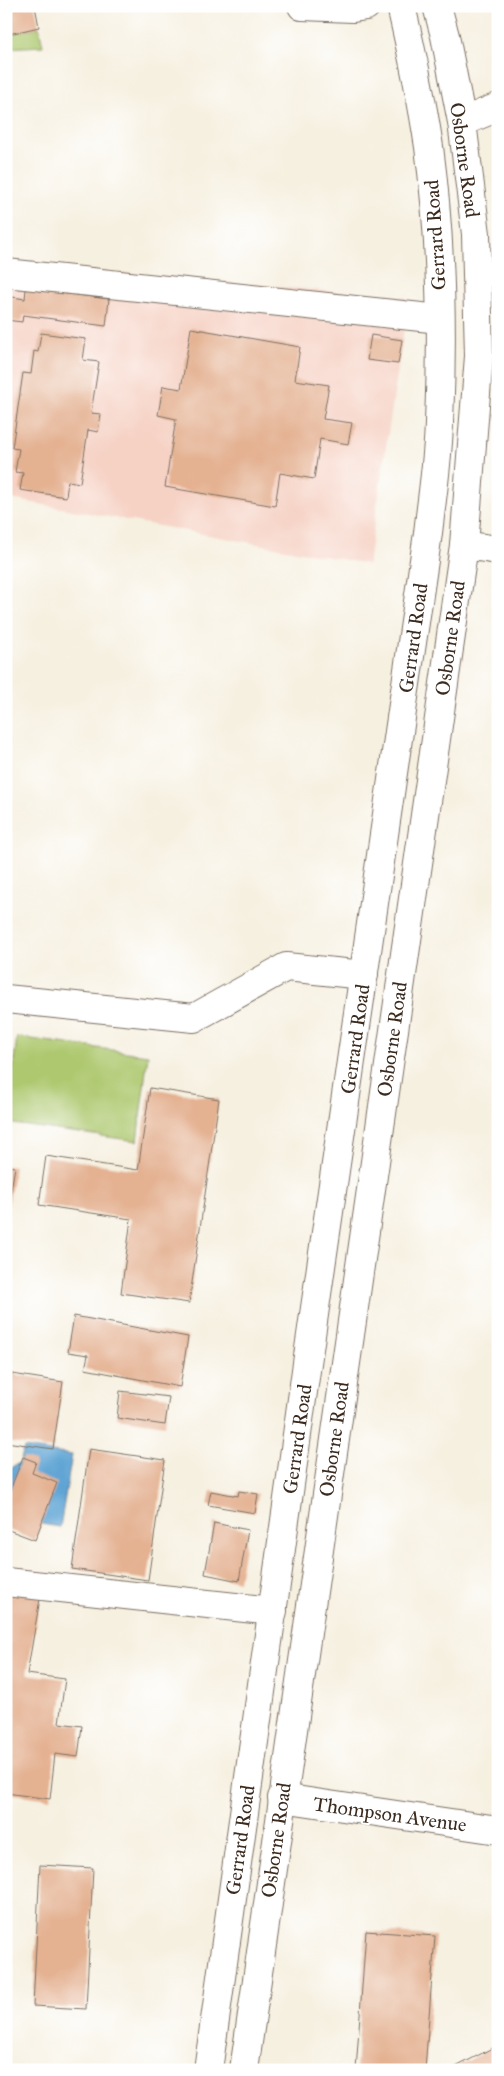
<svg xmlns="http://www.w3.org/2000/svg" width="504" height="2076" viewBox="0 0 504 2076" font-family="'IM FELL Great Primer',serif">
  <rect width="100%" height="100%" fill="#fff"/>
  <filter id="ink" filterUnits="userSpaceOnUse"><feTurbulence type="fractalNoise" baseFrequency=".02" numOctaves="2"/><feDisplacementMap in="SourceGraphic" scale="10" xChannelSelector="R" yChannelSelector="G"/><feConvolveMatrix kernelMatrix="1 2 1 2 8 2 1 2 1" color-interpolation-filters="sRGB"/></filter>
  <filter id="wash" filterUnits="userSpaceOnUse"><feTurbulence type="fractalNoise" baseFrequency=".0096" numOctaves="4" result="noise"/><feDisplacementMap in="SourceGraphic" scale="20" xChannelSelector="R" yChannelSelector="G"/><feGaussianBlur stdDeviation="1.12" result="paint"/><feColorMatrix in="noise" values="0 0 0 0 0 0 0 0 0 0 0 0 0 0 0 0 0 1.4 0 .05"/><feComposite in="paint" operator="in"/></filter>
  <g filter="url(#wash)">
    <rect width="100%" height="100%" fill="#f6f0e0"/>
    <polygon fill="#f6d2c4" points="6,263 407,298 406,316 368,564 6,498"/>
    <g fill="#adc86e" stroke="#747946">
      <polygon points="6,22 9,34 39,27 43,46 6,48"/>
      <polygon points="17,1037 148,1055 137,1141 6,1123"/>
    </g>
    <polygon fill="#5fa4d4" stroke="#4d6779" points="24,1448 72,1455 60,1527 16,1520 19,1498 8,1490 6,1474 13,1466 20,1463"/>
    <g id="blocks">
      <g fill="#e4b191">
        <polygon points="6,6 35,6 39,27 9,34"/>
        <polygon points="26,289 109,299 106,326 23,315 22,322 6,320 6,296 25,299"/>
        <polygon points="191,328 300,347 295,380 329,385 323,419 352,423 348,444 320,439 314,479 280,473 275,506 165,487 176,419 158,415 163,386 181,389"/>
        <polygon points="41,333 86,339 83,360 99,362 91,413 101,414 98,432 88,430 80,483 68,481 66,497 20,490 23,473 15,472 19,449 12,448 23,373 31,374 34,351 38,352"/>
        <polygon points="371,335 402,340 398,364 367,360"/>
        <polygon points="150,1088 219,1099 189,1303 121,1293 131,1219 39,1205 46,1156 138,1170"/>
        <polygon points="6,1166 15,1167 7,1212 6,1212"/>
        <polygon points="74,1316 188,1337 180,1387 85,1369 88,1355 68,1352"/>
        <polygon points="6,1373 63,1382 53,1449 6,1442"/>
        <polygon points="120,1391 169,1397 165,1425 117,1418"/>
        <polygon points="89,1449 165,1460 148,1580 72,1569"/>
        <polygon points="23,1457 36,1462 32,1473 57,1483 35,1540 6,1529 6,1500"/>
        <polygon points="211,1491 238,1496 239,1491 258,1494 255,1513 208,1505"/>
        <polygon points="214,1523 248,1530 239,1581 205,1574"/>
        <polygon points="6,1587 41,1593 27,1674 65,1679 59,1723 82,1726 78,1757 55,1754 50,1799 6,1793"/>
        <polygon points="40,1865 93,1868 86,2009 33,2006"/>
        <polygon points="366,1931 435,1936 425,2070 356,2070"/>
        <polygon points="498,2045 498,2070 450,2070"/>
      </g>
    </g>
  </g>
  <g filter="url(#ink)">
    <use href="#blocks" fill-opacity="0" stroke="#7c6f62" stroke-width="1"/>
    <g fill="none" stroke-linecap="round" stroke-linejoin="round">
      <defs>
        <g id="minor">
          <polyline points="302,6 353,8 366,6"/>
          <polyline points="462,122 498,107"/>
          <polyline points="6,273 440,319"/>
          <polyline points="464,545 498,550"/>
          <polyline points="6,999 194,1018 286,967 364,975"/>
          <polyline points="6,1582 273,1611"/>
          <polyline points="282,1798 498,1830"/>
        </g>
        <g id="major">
          <path d="M208 2070 309 1349 428 533C432 497 438 460 439 423 443 332 441 238 429 147 422 100 412 53 401 6"/>
          <polyline points="244,2070 464,545 479,356 476,234 462,122 445,36 437,6"/>
        </g>
      </defs>
      <use href="#minor" stroke="#7c6f62" stroke-width="30"/>
      <use href="#major" stroke="#7c6f62" stroke-width="30"/>
      <use href="#minor" stroke="#fff" stroke-width="28"/>
      <use href="#major" stroke="#fff" stroke-width="28"/>
    </g>
  </g>
  <g text-anchor="middle" dominant-baseline="central" stroke-width="4" stroke-linejoin="round" paint-order="stroke">
    <g font-size="20" fill="#3b2a1e" stroke="#fff">
      <text transform="translate(465 160) rotate(82)">Osborne Road</text>
      <text transform="translate(435 235) rotate(-94)">Gerrard Road</text>
      <text transform="translate(413 638) rotate(-82)">Gerrard Road</text>
      <text transform="translate(450 638) rotate(-82)">Osborne Road</text>
      <text transform="translate(355 1039) rotate(-82)">Gerrard Road</text>
      <text transform="translate(392 1039) rotate(-82)">Osborne Road</text>
      <text transform="translate(297 1439) rotate(-82)">Gerrard Road</text>
      <text transform="translate(334 1439) rotate(-82)">Osborne Road</text>
      <text transform="translate(390 1814) rotate(8)">Thompson Avenue</text>
      <text transform="translate(240 1840) rotate(-82)">Gerrard Road</text>
      <text transform="translate(276 1840) rotate(-82)">Osborne Road</text>
    </g>
  </g>
  <rect width="504" height="2076" fill="none" stroke="#fff" stroke-width="25"/>
</svg>
